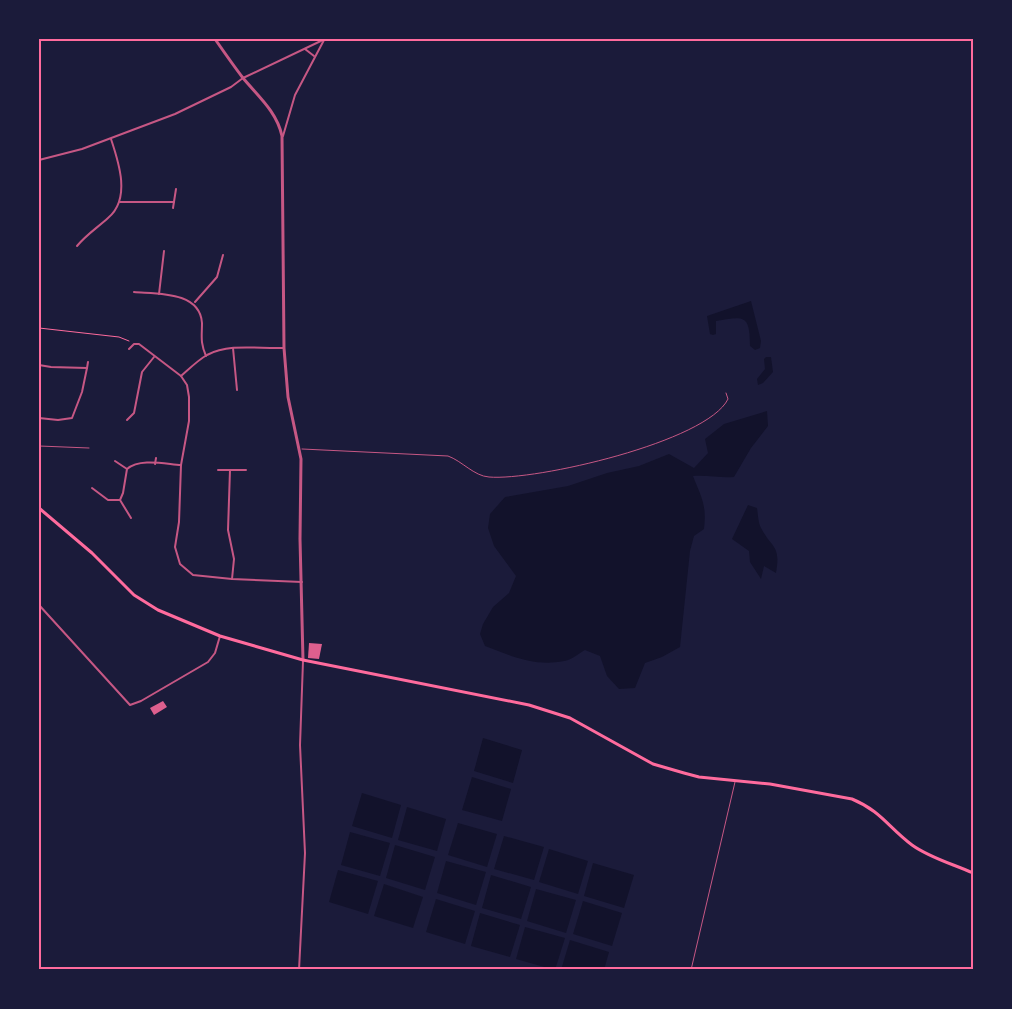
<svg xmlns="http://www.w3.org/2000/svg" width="1012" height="1009" viewBox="0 0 1012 1009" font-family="Literata,serif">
  <rect width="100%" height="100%" fill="#1b1b3a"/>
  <g fill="#12122b">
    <path d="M751 301 761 341 760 348 755 350 750 346C750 313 743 317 716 321V334L713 335 710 334 707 316Z"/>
    <polygon points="766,357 771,357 773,372 763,383 758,385 757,379 765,369 764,359"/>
    <path d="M767 411 768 426 751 448 734 477C721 478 707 475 693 476 701 497 707 504 704 529L694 536 690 551 680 647 662 657 645 663 635 688 619 689 607 676 600 656 585 650C578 654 571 660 564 661 536 667 511 656 485 646L480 634 483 624 493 607 509 593 516 576 494 546 488 528 490 514 505 497 568 486 607 473 639 466 669 454 694 468 708 453 705 439 724 424Z"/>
    <path d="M748 505 757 508C758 514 758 522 761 528 772 549 781 545 776 573L764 566 761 579 750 562 749 551 732 539Z"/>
    <polygon points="483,738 522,750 513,783 474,771"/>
    <polygon points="472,777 511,789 502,821 462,810"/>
    <polygon points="362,793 401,805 392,838 352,826"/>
    <polygon points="407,807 446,819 437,851 398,840"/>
    <polygon points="458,823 497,834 487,867 448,855"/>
    <polygon points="350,832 390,843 380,876 341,865"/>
    <polygon points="504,836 544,847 534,880 494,869"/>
    <polygon points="395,845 435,857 425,890 386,878"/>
    <polygon points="549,849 588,861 578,894 539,882"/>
    <polygon points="446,861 486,872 476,905 437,893"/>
    <polygon points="593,863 634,875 624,908 584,896"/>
    <polygon points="338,870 378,881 368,914 329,902"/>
    <polygon points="491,875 531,887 521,919 482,908"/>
    <polygon points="384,884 423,897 413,928 374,916"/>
    <polygon points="536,889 576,900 566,933 527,921"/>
    <polygon points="436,899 475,911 465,944 426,932"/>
    <polygon points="583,901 622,913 612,946 573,934"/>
    <polygon points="480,913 520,925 510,957 471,946"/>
    <polygon points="525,927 565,938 555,970 516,959"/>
    <polygon points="570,940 609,952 604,970 561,970"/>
  </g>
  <g fill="#dd5f8e">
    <polygon points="309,643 322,644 319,659 308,658"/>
    <polygon points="163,701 167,707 154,715 150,708"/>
  </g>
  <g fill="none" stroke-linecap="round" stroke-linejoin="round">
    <polyline stroke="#ff6b9d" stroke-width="1" points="39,328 119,337 129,341"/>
    <g stroke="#c65784" stroke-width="1">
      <polyline points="39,446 89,448"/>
      <path d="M302 449 448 456C462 461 474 476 489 477 535 481 707 442 728 399L726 393"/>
      <polyline points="691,970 735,782"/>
    </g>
    <g stroke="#c65784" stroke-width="2">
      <polyline points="305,49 314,56"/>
      <polyline points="283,136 295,95 324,40"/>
      <polyline points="39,160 82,149 175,114 231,87 243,78 325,39"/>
      <polyline points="120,202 174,202"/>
      <polyline points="173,208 176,189"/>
      <path d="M77 246C86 235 97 228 108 218 131 199 119 163 111 139"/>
      <path d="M134 292C157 294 200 291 202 323 202 336 200 342 206 356"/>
      <polyline points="159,294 164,251"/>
      <polyline points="195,302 217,277 223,255"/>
      <polyline points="233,348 237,390"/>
      <polyline points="129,349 134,344 139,344 181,376 187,385 189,397 189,421 181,465 179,522 175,547 180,564 193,575 232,579 302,582"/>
      <polyline points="39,365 51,367 87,368 88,362"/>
      <path d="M181 376C189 369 198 360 207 355 230 343 258 349 283 348"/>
      <polyline points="39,418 58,420 72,418 82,392 87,368"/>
      <polyline points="127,420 134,413 142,372 154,357"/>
      <polyline points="115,461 127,469"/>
      <polyline points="155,464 156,458"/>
      <polyline points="218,470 230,470"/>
      <path d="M92 488 108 500H120L123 493 127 469C140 458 165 464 181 465"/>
      <polyline points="120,500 131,518"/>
      <polyline points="232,579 234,559 228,530 230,470 246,470"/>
      <polyline points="39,605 130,705 141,701 208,662 215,653 220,636"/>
      <polyline points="299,970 305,853 300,745 303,661"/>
    </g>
    <path stroke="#c65784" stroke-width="3" d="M215 39C224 52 233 65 243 78 258 96 277 112 282 136L284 348 288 397 301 459 300 539 303 660"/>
    <path stroke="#ff6b9d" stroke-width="3" d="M39 508 92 553 134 595 158 610 220 636 303 660 529 705 570 718 653 764 684 773 699 777 770 784 852 799C881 811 889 828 912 845 930 858 953 864 973 873"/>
  </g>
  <rect width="1012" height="1009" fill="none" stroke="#1b1b3a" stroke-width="81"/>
  <rect x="40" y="40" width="932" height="928" fill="none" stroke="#ff6b9d" stroke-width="2"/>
</svg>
